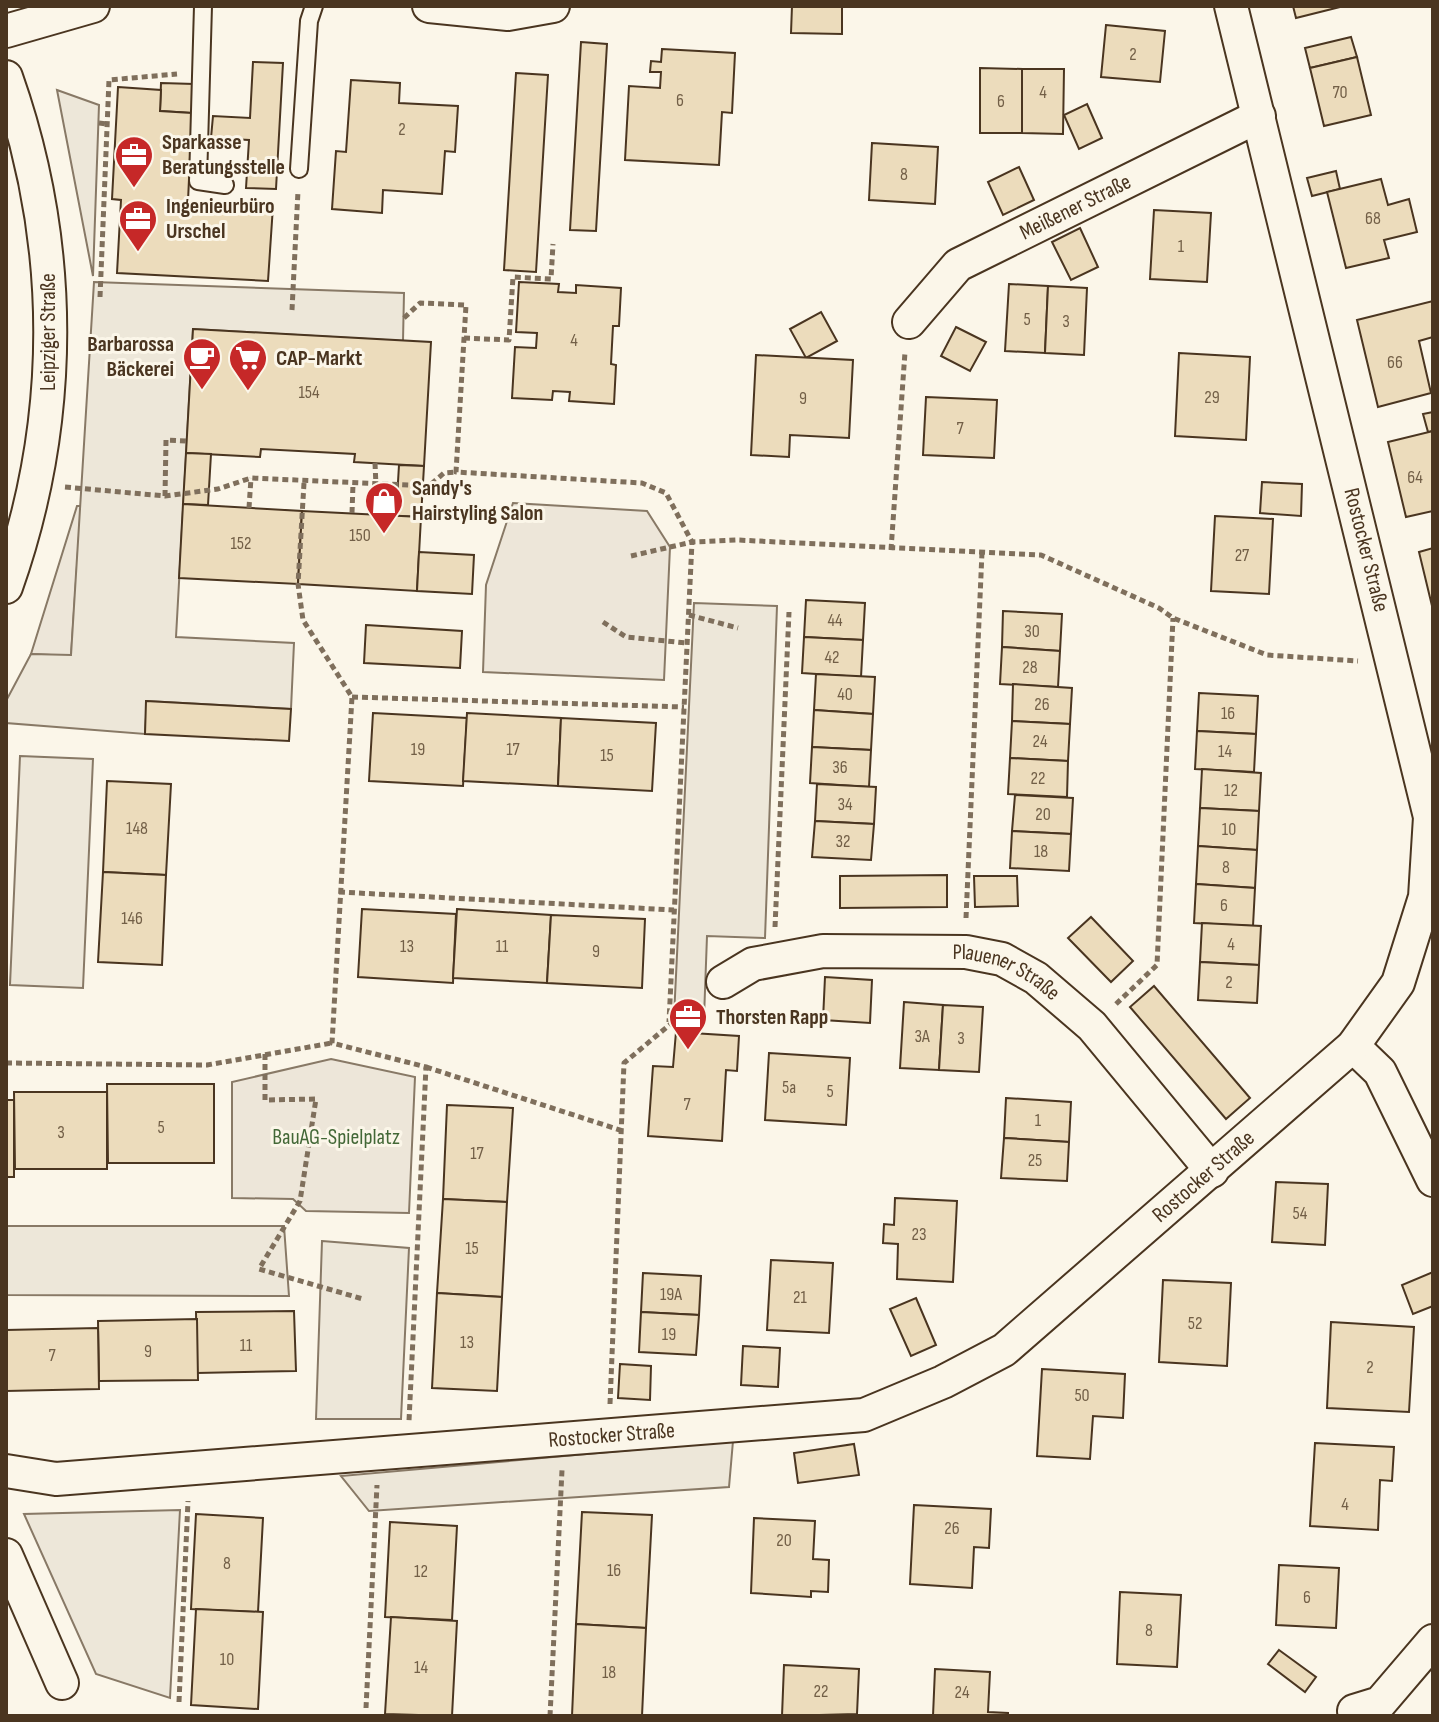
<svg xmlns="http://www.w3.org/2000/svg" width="1439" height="1722" viewBox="0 0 1439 1722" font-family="'Sofia Sans Condensed',sans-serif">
  <rect width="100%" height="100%" fill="#fbf6e9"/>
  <g fill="#ede6d9" stroke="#887966" stroke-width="2">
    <polygon points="513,503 647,511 670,547 664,680 483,672 486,585"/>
    <polygon points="77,506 81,506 71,656 31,654"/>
    <polygon points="331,1059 415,1077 409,1213 306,1211 293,1199 232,1198 232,1082"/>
  </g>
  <g fill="#ede7d9" stroke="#887966" stroke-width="2">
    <polygon points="57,90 99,105 93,276"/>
    <polygon points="94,282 404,293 403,341 193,329 176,637 294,643 291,709 147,701 145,734 6,723 6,701 31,654 71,655"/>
    <polygon points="694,603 777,606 765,938 707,936 704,1018 674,1017"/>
    <polygon points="20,756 93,759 83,988 10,985"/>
    <polygon points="6,1226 284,1226 289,1296 6,1295"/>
    <polygon points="322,1241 409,1248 401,1419 316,1419"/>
    <polygon points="733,1441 729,1487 369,1511 341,1476"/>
    <polygon points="180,1510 170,1698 96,1674 24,1514"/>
  </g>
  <g fill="#ecdcbc" stroke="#4a3520" stroke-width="2">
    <polygon points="792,6 842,6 842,34 791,33"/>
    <polygon points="1293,6 1344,6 1296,18"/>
    <polygon points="1106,25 1165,31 1160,82 1101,77"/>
    <polygon points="1351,37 1357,57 1310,68 1305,48"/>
    <polygon points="581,42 607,44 596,231 570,230"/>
    <polygon points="662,49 735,53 732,113 722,112 719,165 625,160 629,86 660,88 661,72 650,72 651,61 661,62"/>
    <polygon points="1357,57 1371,115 1324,126 1310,68"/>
    <polygon points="253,62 283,63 276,189 246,188 249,140 211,138 213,116 250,118"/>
    <polygon points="980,68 1022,69 1022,133 980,133"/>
    <polygon points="1022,69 1064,69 1063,134 1022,133"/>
    <polygon points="516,73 548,75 536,272 504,270"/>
    <polygon points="351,80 400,83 399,103 458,106 455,152 445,151 442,194 383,190 382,213 332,209 336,151 346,152"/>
    <polygon points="161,83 194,84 192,113 160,111"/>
    <polygon points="118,87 161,90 160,111 192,113 188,201 273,206 268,281 117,273 121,200 112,199"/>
    <polygon points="1087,104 1102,138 1079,149 1064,115"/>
    <polygon points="872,143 938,147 935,204 869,200"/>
    <polygon points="1019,167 1034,200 1003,215 988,182"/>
    <polygon points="1336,171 1340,189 1312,196 1307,178"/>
    <polygon points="1381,179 1388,205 1409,199 1417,232 1384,240 1389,258 1346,268 1327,192"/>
    <polygon points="1154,210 1211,213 1207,282 1150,279"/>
    <polygon points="1080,228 1098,267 1071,280 1052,242"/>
    <polygon points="519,282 559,284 558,292 576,293 576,285 621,288 619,326 613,326 611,364 616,365 614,404 569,401 570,392 553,391 552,400 512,398 515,347 536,348 537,333 516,332"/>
    <polygon points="1009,284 1048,286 1045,353 1005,351"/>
    <polygon points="1048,286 1087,288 1084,355 1045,353"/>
    <polygon points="1433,301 1433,337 1419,341 1431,393 1378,407 1357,320"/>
    <polygon points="821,312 837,341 806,358 790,329"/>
    <polygon points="956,327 986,342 970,371 941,356"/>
    <polygon points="193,329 431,342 424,466 354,462 355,454 261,449 260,457 186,453"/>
    <polygon points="1179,353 1250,357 1246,440 1175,436"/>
    <polygon points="756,355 853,360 849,438 790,435 789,457 751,455"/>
    <polygon points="926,397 997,400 994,458 923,455"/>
    <polygon points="1433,412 1433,431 1428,432 1423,414"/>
    <polygon points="1433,431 1433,511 1406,517 1388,442"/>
    <polygon points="186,453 211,454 208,505 183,504"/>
    <polygon points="399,465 424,466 421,517 396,516"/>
    <polygon points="1262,482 1302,484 1301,516 1260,513"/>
    <polygon points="183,504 302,511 298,584 179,578"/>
    <polygon points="302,511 421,517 417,591 298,584"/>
    <polygon points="1215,516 1273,519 1269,594 1211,591"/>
    <polygon points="1433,548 1433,610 1419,552"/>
    <polygon points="419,552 474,555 472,594 417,591"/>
    <polygon points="806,600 865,603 863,640 804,637"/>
    <polygon points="1003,611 1062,614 1060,651 1002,647"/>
    <polygon points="366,625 462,631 460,668 364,663"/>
    <polygon points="804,637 863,640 861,677 802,673"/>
    <polygon points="1002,647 1060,651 1058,687 1000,684"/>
    <polygon points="816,674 875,677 873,714 814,710"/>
    <polygon points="1013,684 1072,688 1070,724 1012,721"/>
    <polygon points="1199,693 1258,696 1256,734 1197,731"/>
    <polygon points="146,701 291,709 289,741 145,734"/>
    <polygon points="814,710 873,714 871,750 812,747"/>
    <polygon points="373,713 467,718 463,786 369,781"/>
    <polygon points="467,713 561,718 558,786 463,781"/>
    <polygon points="561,718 656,723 652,791 558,786"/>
    <polygon points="1012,721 1070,724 1068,761 1010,758"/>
    <polygon points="1197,731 1256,734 1254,772 1195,769"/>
    <polygon points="812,747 871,750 869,787 810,783"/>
    <polygon points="1010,758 1068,761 1067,797 1008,794"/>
    <polygon points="1202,769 1261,773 1259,811 1200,808"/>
    <polygon points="107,781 171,784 166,875 103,872"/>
    <polygon points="817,784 876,787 874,824 815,821"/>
    <polygon points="1015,795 1073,798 1071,834 1012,831"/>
    <polygon points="1200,808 1259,811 1257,850 1198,846"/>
    <polygon points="815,821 874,824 871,860 812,857"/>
    <polygon points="1012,831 1071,834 1069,871 1010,868"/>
    <polygon points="1198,846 1257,850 1255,888 1196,884"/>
    <polygon points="103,872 166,875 162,965 98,962"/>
    <polygon points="947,875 947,907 840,908 840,876"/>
    <polygon points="974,876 1017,876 1018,906 975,907"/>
    <polygon points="1196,884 1255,888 1253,926 1194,923"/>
    <polygon points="362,909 456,914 453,983 358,977"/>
    <polygon points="457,909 551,915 547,983 453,978"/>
    <polygon points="551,915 645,919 642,988 547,983"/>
    <polygon points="1091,917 1133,961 1111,982 1068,938"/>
    <polygon points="1202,923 1261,926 1259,965 1200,962"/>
    <polygon points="1200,962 1259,965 1257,1003 1198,1000"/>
    <polygon points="825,977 872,980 870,1023 823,1020"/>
    <polygon points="1154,986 1250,1098 1226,1119 1130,1007"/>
    <polygon points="904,1002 943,1005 939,1070 900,1068"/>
    <polygon points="943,1005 983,1007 979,1072 939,1070"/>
    <polygon points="676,1032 739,1036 737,1071 726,1070 722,1141 648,1136 653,1066 673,1067"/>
    <polygon points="769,1053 850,1058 846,1125 765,1120"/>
    <polygon points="107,1084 214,1084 214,1163 108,1163"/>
    <polygon points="14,1092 107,1092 107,1169 15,1169"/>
    <polygon points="1006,1098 1071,1102 1069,1142 1004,1138"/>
    <rect x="6" y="1100" width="8" height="77"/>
    <polygon points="447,1105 513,1108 507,1202 443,1199"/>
    <polygon points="1004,1138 1069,1142 1067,1181 1001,1178"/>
    <polygon points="1276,1182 1328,1184 1325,1245 1272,1242"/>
    <polygon points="895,1198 957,1201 953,1282 897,1279 898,1244 883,1243 884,1224 894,1225"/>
    <polygon points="443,1199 507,1202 502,1297 437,1293"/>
    <polygon points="771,1260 833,1263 829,1333 767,1330"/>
    <polygon points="1433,1272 1433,1306 1413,1314 1402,1285"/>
    <polygon points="643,1273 701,1276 699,1315 641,1312"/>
    <polygon points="1163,1280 1231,1283 1227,1366 1159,1362"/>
    <polygon points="437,1293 502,1297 497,1391 432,1388"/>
    <polygon points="916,1298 936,1345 911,1356 890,1309"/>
    <polygon points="294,1311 296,1371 197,1373 196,1312"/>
    <polygon points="641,1312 699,1315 696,1355 639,1352"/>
    <polygon points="197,1319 198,1380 99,1381 98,1321"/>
    <polygon points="1331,1322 1414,1327 1409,1412 1327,1408"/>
    <polygon points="98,1328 99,1389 6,1391 6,1330"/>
    <polygon points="743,1346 780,1348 778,1387 741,1385"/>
    <polygon points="620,1364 651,1366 650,1400 618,1398"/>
    <polygon points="1042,1369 1125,1374 1123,1418 1093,1416 1090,1459 1037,1456"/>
    <polygon points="1315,1443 1394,1447 1392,1481 1380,1480 1378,1530 1310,1526"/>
    <polygon points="854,1444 859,1475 798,1483 794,1453"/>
    <polygon points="914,1505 991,1509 989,1548 974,1547 972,1588 910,1584"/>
    <polygon points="582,1512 652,1515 646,1628 576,1624"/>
    <polygon points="196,1514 263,1518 258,1612 191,1609"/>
    <polygon points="754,1518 815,1521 813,1559 829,1560 828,1592 811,1591 811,1597 751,1593"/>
    <polygon points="390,1522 457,1526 452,1620 385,1617"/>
    <polygon points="1279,1565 1339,1568 1336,1628 1276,1625"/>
    <polygon points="1120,1592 1181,1595 1177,1667 1117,1664"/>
    <polygon points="196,1609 263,1612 258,1709 191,1705"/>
    <polygon points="391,1617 457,1621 452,1716 385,1714"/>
    <polygon points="576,1624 646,1628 642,1716 572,1716"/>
    <polygon points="1279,1650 1316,1677 1305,1692 1268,1664"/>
    <polygon points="784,1665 859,1669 857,1714 782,1716"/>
    <polygon points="935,1669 990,1672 988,1712 1008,1713 1008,1716 933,1716"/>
  </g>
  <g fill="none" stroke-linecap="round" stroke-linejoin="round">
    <defs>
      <g id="service">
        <polyline points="203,6 198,181 225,185"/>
        <polyline points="299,169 309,21 314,6"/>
      </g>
      <g id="minor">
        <polyline points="429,6 508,14 553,6"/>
        <polyline points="6,31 93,6"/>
        <path d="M6 77C65 244 65 420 6 587"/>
        <path id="s1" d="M909 322 958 265 1259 116"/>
        <path id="s2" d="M723 982 753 964 823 951 966 952 1002 959 1036 978 1092 1026 1212 1171"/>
        <polyline points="1353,1046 1380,1072 1433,1180"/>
        <path id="s3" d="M6 1471 56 1479 864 1415 943 1382 1004 1350 1353 1046 1398 983 1425 897 1430 817 1231 6"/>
        <polyline points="6,1555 62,1683"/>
        <polyline points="1354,1711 1380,1703 1433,1641"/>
      </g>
    </defs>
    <use href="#service" stroke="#4a3520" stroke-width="20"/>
    <use href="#minor" stroke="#4a3520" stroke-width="36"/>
    <g stroke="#7f6f5c" stroke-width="5" stroke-dasharray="6 4" stroke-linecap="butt">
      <polyline points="99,123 108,124"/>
      <polyline points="100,297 109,80 177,74"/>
      <polyline points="292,310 298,191"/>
      <polyline points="404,318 420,303 466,305 456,472 642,483 666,493 692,542 669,1022"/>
      <polyline points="464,338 509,340 513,277 551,279 553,244"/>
      <polyline points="375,463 376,486"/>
      <polyline points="304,483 298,584 303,620 352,697 332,1043 426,1067 409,1421"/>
      <polyline points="65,487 165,496 218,489 251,478 429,486 444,473 456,472"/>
      <polyline points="165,496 166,440 187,441"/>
      <polyline points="249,508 251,478"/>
      <polyline points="352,513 353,484"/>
      <polyline points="891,550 905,352"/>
      <polyline points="631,556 692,542 737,540 1041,555 1159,608 1173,618 1267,655 1358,661"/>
      <polyline points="689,615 738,628"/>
      <polyline points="603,622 626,637 687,643"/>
      <polyline points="352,697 684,707"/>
      <polyline points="339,892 674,910"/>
      <polyline points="966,918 982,552"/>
      <polyline points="775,927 789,612"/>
      <polyline points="1116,1004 1157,965 1173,618"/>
      <polyline points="265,1054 265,1100 316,1099 300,1201 259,1269 363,1299"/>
      <polyline points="6,1063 207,1065 332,1043"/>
      <polyline points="426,1067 623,1131"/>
      <polyline points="610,1404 624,1063 698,1001"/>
      <polyline points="179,1702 188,1501"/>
      <polyline points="366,1708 377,1485"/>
      <polyline points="550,1716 562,1470"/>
    </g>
    <use href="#service" stroke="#fbf6e9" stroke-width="16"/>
    <use href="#minor" stroke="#fbf6e9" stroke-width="32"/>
  </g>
  <defs>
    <symbol id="office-pin" viewBox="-11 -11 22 30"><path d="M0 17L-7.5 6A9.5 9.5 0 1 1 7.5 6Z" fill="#c62828" stroke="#fbf6e9"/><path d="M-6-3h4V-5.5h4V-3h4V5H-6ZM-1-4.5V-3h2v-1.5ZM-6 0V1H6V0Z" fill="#fff"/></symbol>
    <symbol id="cafe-pin" viewBox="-11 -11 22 30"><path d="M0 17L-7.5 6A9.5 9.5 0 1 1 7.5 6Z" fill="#c62828" stroke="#fbf6e9"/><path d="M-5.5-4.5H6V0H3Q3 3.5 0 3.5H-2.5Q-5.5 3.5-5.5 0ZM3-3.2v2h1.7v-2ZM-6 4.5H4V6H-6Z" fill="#fff"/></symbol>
    <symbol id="supermarket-pin" viewBox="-11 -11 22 30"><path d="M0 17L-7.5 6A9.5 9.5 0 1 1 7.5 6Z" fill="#c62828" stroke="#fbf6e9"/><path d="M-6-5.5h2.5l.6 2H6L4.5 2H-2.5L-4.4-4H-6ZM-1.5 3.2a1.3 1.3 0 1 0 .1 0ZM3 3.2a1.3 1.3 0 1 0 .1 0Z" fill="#fff"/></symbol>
    <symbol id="shop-pin" viewBox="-11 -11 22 30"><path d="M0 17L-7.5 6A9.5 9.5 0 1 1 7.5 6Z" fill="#c62828" stroke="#fbf6e9"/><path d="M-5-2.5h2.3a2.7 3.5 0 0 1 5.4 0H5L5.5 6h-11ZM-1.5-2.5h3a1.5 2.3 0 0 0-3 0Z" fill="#fff"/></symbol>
  </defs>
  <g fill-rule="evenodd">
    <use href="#office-pin" x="112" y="133" width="44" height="60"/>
    <use href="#office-pin" x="116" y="197" width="44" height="60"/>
    <use href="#cafe-pin" x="180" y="335" width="44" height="60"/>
    <use href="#supermarket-pin" x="226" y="336" width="44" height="60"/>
    <use href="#shop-pin" x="362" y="479" width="44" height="60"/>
    <use href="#office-pin" x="666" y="995" width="44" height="60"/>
  </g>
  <g text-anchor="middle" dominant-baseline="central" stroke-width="6" stroke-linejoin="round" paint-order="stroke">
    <g font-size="18" fill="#725f47">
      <text x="1133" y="54">2</text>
      <text x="1043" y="92">4</text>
      <text x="1340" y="92">70</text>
      <text x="680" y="100">6</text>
      <text x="1001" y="101">6</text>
      <text x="402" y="129">2</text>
      <text x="904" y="174">8</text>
      <text x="1373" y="218">68</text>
      <text x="1181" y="246">1</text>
      <text x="1027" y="319">5</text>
      <text x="1066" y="321">3</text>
      <text x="574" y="340">4</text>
      <text x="1395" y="362">66</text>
      <text x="309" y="392">154</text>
      <text x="1212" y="397">29</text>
      <text x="803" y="398">9</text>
      <text x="960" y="428">7</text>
      <text x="1415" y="477">64</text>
      <text x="360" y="535">150</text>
      <text x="241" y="543">152</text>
      <text x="1242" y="555">27</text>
      <text x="835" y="620">44</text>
      <text x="1032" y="631">30</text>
      <text x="832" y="657">42</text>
      <text x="1030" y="667">28</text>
      <text x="845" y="694">40</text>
      <text x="1042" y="704">26</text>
      <text x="1228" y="713">16</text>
      <text x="1040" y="741">24</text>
      <text x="418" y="749">19</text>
      <text x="513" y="749">17</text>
      <text x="1225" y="751">14</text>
      <text x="607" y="755">15</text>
      <text x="840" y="767">36</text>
      <text x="1038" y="778">22</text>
      <text x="1231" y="790">12</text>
      <text x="845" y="804">34</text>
      <text x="1043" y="814">20</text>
      <text x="137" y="828">148</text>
      <text x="1229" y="829">10</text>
      <text x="843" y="841">32</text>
      <text x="1041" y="851">18</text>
      <text x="1226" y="867">8</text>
      <text x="1224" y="905">6</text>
      <text x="132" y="918">146</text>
      <text x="1231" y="944">4</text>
      <text x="407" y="946">13</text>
      <text x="502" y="946">11</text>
      <text x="596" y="951">9</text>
      <text x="1229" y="982">2</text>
      <text x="922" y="1036">3A</text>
      <text x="961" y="1038">3</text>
      <text x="789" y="1087">5a</text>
      <text x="830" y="1091">5</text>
      <text x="687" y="1104">7</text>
      <text x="1038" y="1120">1</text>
      <text x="161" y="1127">5</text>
      <text x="61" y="1132">3</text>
      <text x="477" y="1153">17</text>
      <text x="1035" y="1160">25</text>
      <text x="1300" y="1213">54</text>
      <text x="919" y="1234">23</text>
      <text x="472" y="1248">15</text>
      <text x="671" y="1294">19A</text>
      <text x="800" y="1297">21</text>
      <text x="1195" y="1323">52</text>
      <text x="669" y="1334">19</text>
      <text x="467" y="1342">13</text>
      <text x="246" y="1345">11</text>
      <text x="148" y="1351">9</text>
      <text x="52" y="1355">7</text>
      <text x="1370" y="1367">2</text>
      <text x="1082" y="1395">50</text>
      <text x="1345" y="1504">4</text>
      <text x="952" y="1528">26</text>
      <text x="784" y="1540">20</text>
      <text x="227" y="1563">8</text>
      <text x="614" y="1570">16</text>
      <text x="421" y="1571">12</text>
      <text x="1307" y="1597">6</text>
      <text x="1149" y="1630">8</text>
      <text x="227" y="1659">10</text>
      <text x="421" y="1667">14</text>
      <text x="609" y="1672">18</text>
      <text x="821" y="1691">22</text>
      <text x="962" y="1692">24</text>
    </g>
    <g font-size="22" font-weight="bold" fill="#4a3520" stroke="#fbf6e9" text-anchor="start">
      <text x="162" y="142">Sparkasse<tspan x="162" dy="25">Beratungsstelle</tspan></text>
      <text x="166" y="206">Ingenieurbüro<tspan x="166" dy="25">Urschel</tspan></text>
      <text x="174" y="344" text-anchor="end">Barbarossa<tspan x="174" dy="25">Bäckerei</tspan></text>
      <text x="276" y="358">CAP-Markt</text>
      <text x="412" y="488">Sandy's<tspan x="412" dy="25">Hairstyling Salon</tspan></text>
      <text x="716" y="1017">Thorsten Rapp</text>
    </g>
    <g font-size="22" fill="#4a3520" stroke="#fbf6e9">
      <text stroke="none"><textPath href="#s1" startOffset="206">Meißener Straße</textPath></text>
      <text transform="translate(48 332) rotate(-90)">Leipziger Straße</text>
      <text transform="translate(1366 550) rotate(76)">Rostocker Straße</text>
      <text stroke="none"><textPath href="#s2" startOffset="294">Plauener Straße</textPath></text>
      <text stroke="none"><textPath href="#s3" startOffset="1280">Rostocker Straße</textPath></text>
      <text stroke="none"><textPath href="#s3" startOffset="608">Rostocker Straße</textPath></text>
    </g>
    <g font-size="22" fill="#436837" stroke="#fbf6e9">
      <text x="336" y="1137">BauAG-Spielplatz</text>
    </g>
  </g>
  <rect width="1439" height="1722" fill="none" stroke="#4a3520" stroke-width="16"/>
</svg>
